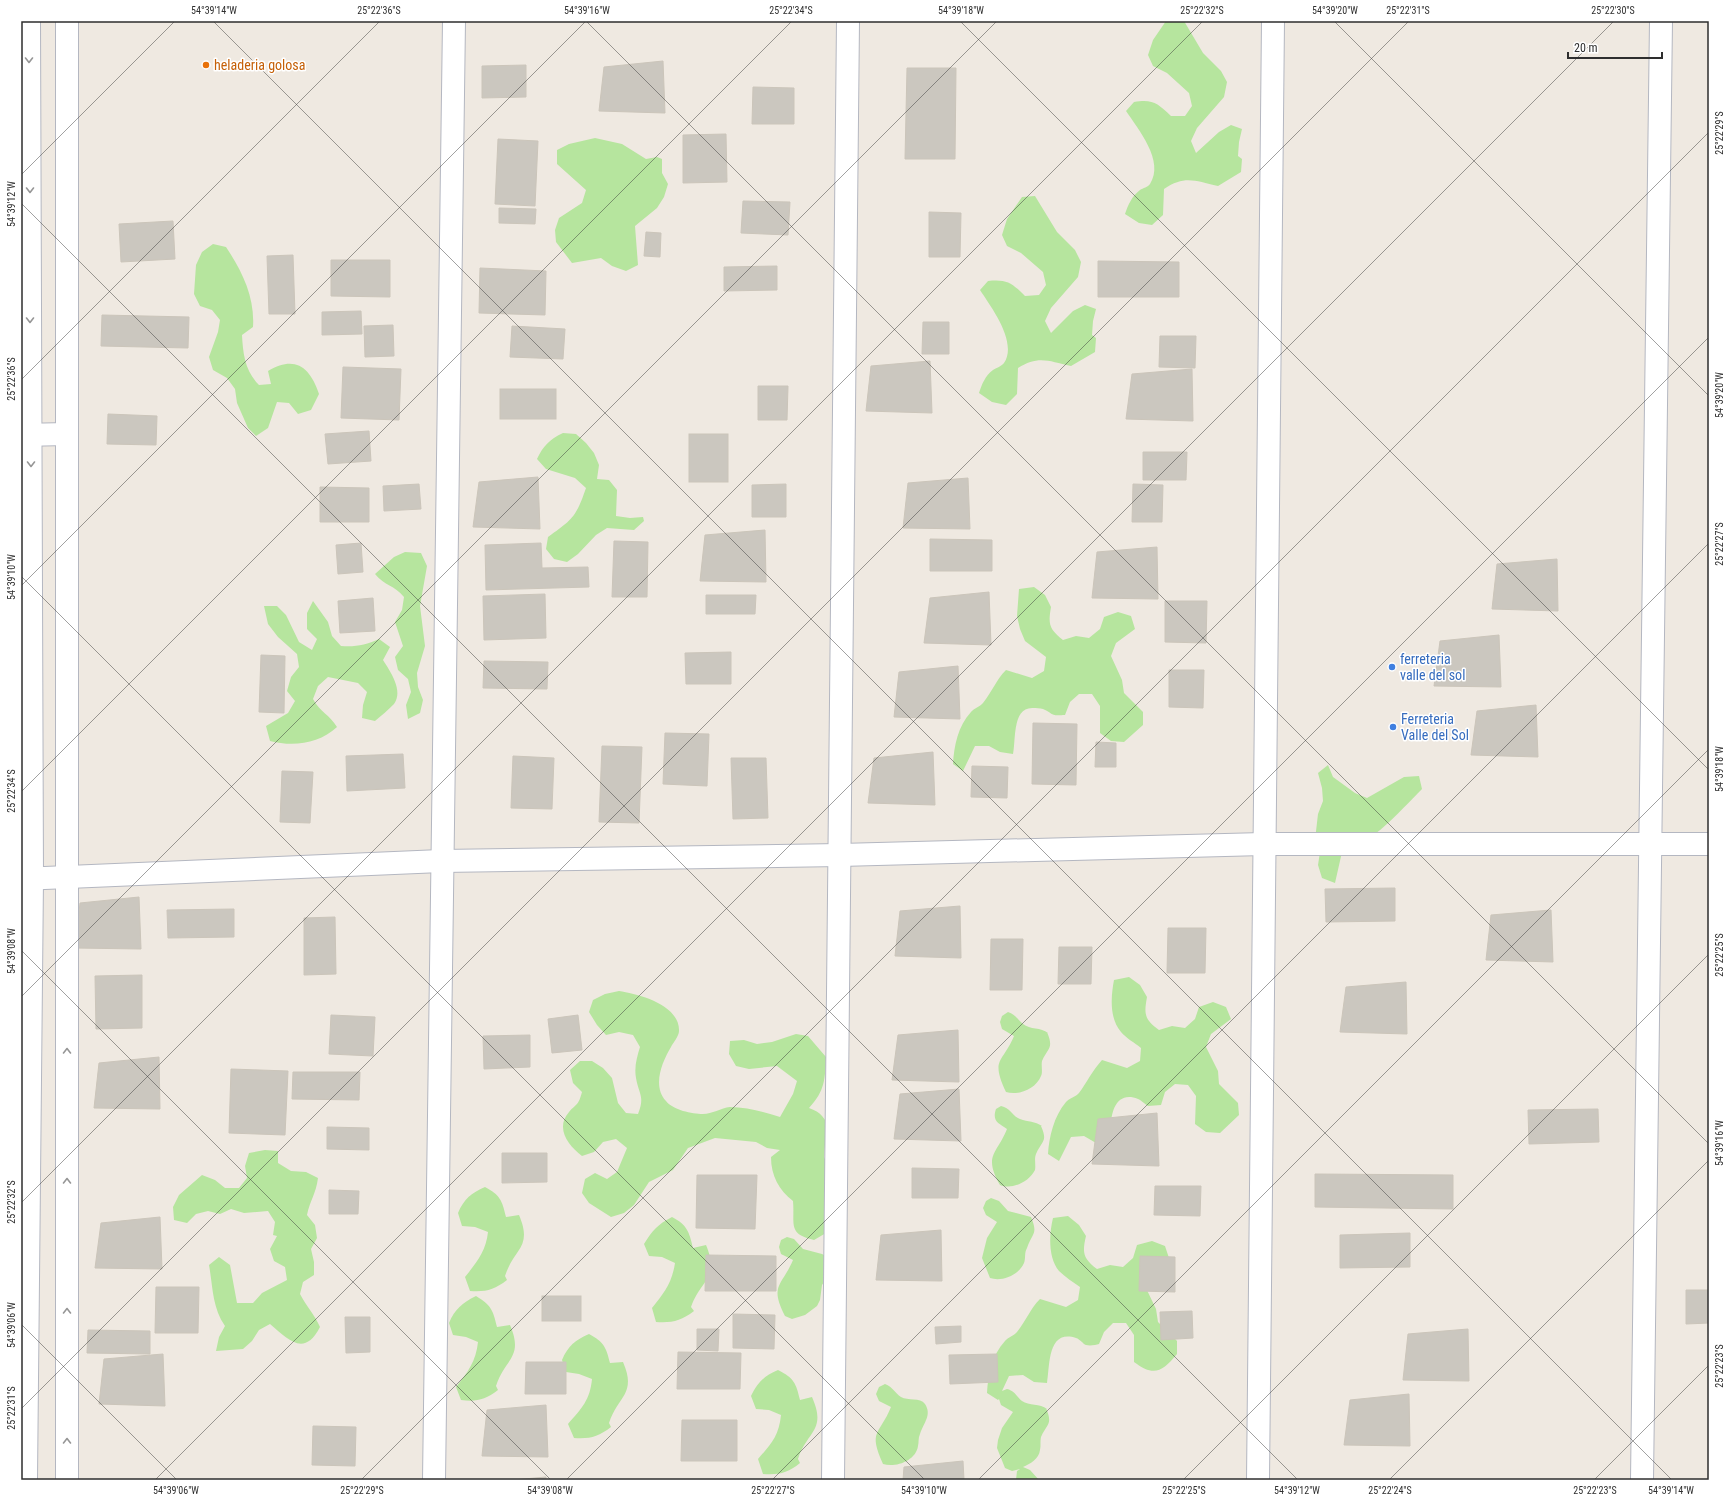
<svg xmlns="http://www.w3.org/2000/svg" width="1730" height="1501" viewBox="0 0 1730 1501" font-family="'Roboto Condensed',sans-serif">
  <rect width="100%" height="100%" fill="#efe9e1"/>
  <g fill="#b6e59e">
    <path d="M1166 21H1184L1203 53 1221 71 1227 82 1224 97 1197 128 1191 141 1196 153 1219 132 1231 125 1242 129 1239 142 1238 156 1242 159 1241 172 1218 186C1195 181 1185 175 1164 189L1163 215 1152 225 1139 223 1125 214C1128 205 1132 196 1140 190 1143 188 1148 187 1150 184 1165 161 1138 129 1126 111L1134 102C1153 99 1157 103 1171 116H1185L1192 106 1189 93 1167 73 1153 66 1148 55 1153 40Z"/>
    <polygon points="595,138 622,144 646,159 657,157 662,159 662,173 668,184 664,197 657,208 635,226 638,265 626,271 612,266 601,258 572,263 556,242 555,230 559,218 582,203 586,190 557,164 557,150 569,144"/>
    <path d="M1035 196 1057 232 1075 250 1081 262 1078 277 1051 308 1045 321 1051 333 1073 311 1085 305 1096 309 1093 321 1092 335 1096 338 1095 352 1071 366C1049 361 1038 355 1018 368L1017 394 1006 405 992 402 979 393C982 384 985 376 993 370 996 368 1002 366 1004 363 1018 342 991 307 980 290L988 281C1007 279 1012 283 1025 296L1039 295 1046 285 1043 272 1021 253 1007 246 1002 235 1007 219 1022 197Z"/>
    <path d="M213 244 226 247C242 271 255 297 253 327L242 335C243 354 245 371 259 385L271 384 268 371C295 355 310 367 319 394L311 410 298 414 289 403 277 402 268 428 256 436 248 428 237 403 235 389 227 378 213 370 209 357 218 332 220 320 212 310 200 306 194 294 196 265 202 252Z"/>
    <path d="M563 433 576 434 586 443 594 453 599 465 597 479 609 480 617 490 616 516 630 518 643 517 644 521 634 530 607 528 596 535 578 554 567 562 554 559 546 549 548 537C573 519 576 517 586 488L575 478 546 469 537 459C543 446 550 439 563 433Z"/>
    <path d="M405 552 421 553 427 566 420 606 425 646 417 673 418 687 423 700 420 713 408 719 406 705 411 692 408 679 398 670 395 657 403 646 395 622 402 610 404 597C394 585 385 586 375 574L394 557Z"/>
    <path d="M1034 587 1045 595 1051 607C1048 624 1049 629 1063 640L1076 636 1089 638 1100 629 1104 617 1118 612 1131 616 1135 629 1116 643 1111 656 1122 680 1124 693 1143 712V725L1124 742 1111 741 1100 733V706L1092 694H1079L1070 702 1065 715C1048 716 1055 714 1043 709 1040 708 1036 708 1033 708 1012 707 1016 740 1013 754L1000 752 989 746H975L963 771 953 764C954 746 958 726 971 712 974 708 980 707 983 703 992 692 996 680 1006 670L1032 678 1044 671 1046 657 1025 641 1020 629 1017 616 1019 589Z"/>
    <path d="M313 601 328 622 332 636 341 646C356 647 366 645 379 639L390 647 383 660C390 671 404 691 394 704 388 710 381 716 375 721L362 718 363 705 367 692 358 683 328 677 318 686 313 699C320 712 330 715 337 727 319 744 293 747 270 741L266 726 288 713 295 701 287 691 291 677 299 667 297 654 278 637 268 624 264 606H277L286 615 299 642 312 650 317 639 307 629V613Z"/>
    <path d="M1328 765 1333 777 1355 793 1367 798 1404 777 1419 776 1422 789C1397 814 1375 841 1342 852L1335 883 1322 878 1318 865 1320 852 1315 840 1318 814 1323 801 1322 788 1318 773Z"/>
    <path d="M1129 977 1140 985 1147 997C1144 1014 1144 1019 1159 1030L1172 1026 1185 1028 1195 1019 1199 1007 1213 1002 1226 1007 1231 1019 1211 1034 1206 1047 1218 1071 1219 1084 1238 1103 1239 1115 1220 1133 1206 1132 1195 1124 1196 1096 1188 1085 1175 1084 1165 1092 1161 1105 1148 1106C1145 1104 1141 1100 1138 1099 1115 1090 1110 1115 1111 1131L1096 1143 1084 1136 1071 1137 1059 1161 1048 1154C1049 1137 1054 1116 1066 1102 1069 1098 1076 1097 1079 1093 1087 1082 1092 1071 1102 1060L1127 1068 1140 1061 1141 1048C1135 1043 1126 1038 1121 1032 1109 1018 1111 996 1114 980Z"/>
    <path d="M619 991C639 994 680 1005 679 1031 679 1036 673 1043 671 1047 662 1062 652 1086 666 1101 673 1110 692 1114 703 1114 712 1114 721 1108 730 1107 747 1107 764 1112 780 1117L793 1094 797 1081 777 1066 749 1069 736 1066 729 1054 730 1041 744 1040 757 1044 772 1042 796 1034 808 1036 826 1057C825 1079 825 1091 809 1108 821 1112 826 1119 830 1131L825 1144 824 1157 834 1182 826 1233 814 1240C787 1234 795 1224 793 1201 779 1190 771 1176 771 1157L780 1150 767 1148 756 1142 715 1138 688 1148 673 1170 649 1182 634 1205 624 1213 611 1217 589 1203 582 1193 585 1179 595 1173 607 1179 617 1172 627 1148 616 1139 603 1142 594 1152 582 1156C568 1145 555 1128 569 1112 578 1102 578 1106 582 1092L573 1083 570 1070 580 1061H592L603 1068 612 1078 618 1103 626 1113 638 1114C645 1096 639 1095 636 1078 634 1067 637 1057 640 1047L633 1035 619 1032 606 1035 597 1025 589 1012 593 1000 605 994Z"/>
    <path d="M1008 1012C1016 1015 1017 1019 1023 1024 1030 1030 1041 1027 1048 1033L1047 1032C1054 1049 1048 1047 1042 1061 1041 1066 1043 1072 1041 1076 1036 1089 1018 1096 1006 1092 990 1058 1003 1063 1014 1036L1002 1029 1000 1022 1002 1016Z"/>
    <path d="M1001 1106C1011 1108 1012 1116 1020 1119 1028 1122 1035 1121 1042 1126H1041C1048 1142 1042 1140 1036 1154 1034 1159 1036 1165 1035 1170 1029 1182 1012 1190 1000 1185 983 1155 997 1154 1007 1129 998 1123 992 1121 996 1109Z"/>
    <path d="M265 1150 278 1151V1163L291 1171 306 1172 318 1178C316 1194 310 1200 307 1215L315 1225 317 1238 311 1249 314 1262V1275L303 1282 300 1294C306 1306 315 1315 320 1327 304 1358 288 1339 270 1324L259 1330 252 1341 243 1349 216 1351 219 1337 225 1326C212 1307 213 1287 209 1265L219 1257 230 1265 237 1303H253L262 1293 287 1280 285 1267 274 1261 270 1249 277 1236 273 1235 275 1222 268 1211 244 1213 231 1209 220 1214 208 1211 196 1214 187 1223 174 1220 173 1207 179 1195 202 1175 215 1180 225 1188H239L247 1178 245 1166 249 1153Z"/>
    <path d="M485 1187C500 1195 502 1200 506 1217L519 1215C533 1248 514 1248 505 1276L507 1280C494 1290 486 1292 470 1291L465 1277C477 1262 486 1251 488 1232L475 1227 462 1226 458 1213C464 1199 471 1193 485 1187Z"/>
    <path d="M991 1198 999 1201 1008 1211 1031 1217C1038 1234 1033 1232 1027 1248 1024 1253 1026 1258 1024 1263 1019 1275 1002 1282 990 1278L982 1258 987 1238 997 1222 986 1215 983 1208 986 1201Z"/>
    <path d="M1068 1216 1079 1225 1086 1236C1082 1253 1083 1258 1097 1269L1110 1265 1123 1267 1133 1258 1137 1245 1152 1241 1165 1246 1169 1258 1145 1286 1156 1309 1158 1322 1177 1341V1354C1162 1372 1154 1377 1134 1362V1335L1126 1323H1113L1104 1332 1099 1344C1096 1345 1090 1346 1086 1345 1083 1344 1080 1339 1076 1338 1047 1329 1050 1366 1047 1383L1034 1382 1023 1375 1009 1376 1002 1391 1007 1389C1015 1391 1016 1396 1022 1401 1029 1406 1040 1403 1047 1409L1046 1408C1053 1425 1047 1423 1041 1437 1040 1442 1041 1446 1040 1450 1039 1459 1030 1464 1023 1467L1030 1470 1039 1480H1016L1017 1471 1020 1469 1012 1471 1005 1468 997 1448 998 1440 1002 1428 1013 1412 1001 1405 999 1399 998 1400 987 1393C988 1375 992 1355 1005 1341 1008 1337 1014 1336 1017 1332 1026 1321 1030 1309 1040 1299L1066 1307 1078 1300 1080 1287C1073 1282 1065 1277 1059 1271 1048 1258 1049 1234 1053 1218Z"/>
    <path d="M672 1217C687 1225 689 1231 693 1248L706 1245C720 1279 701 1279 691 1307L694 1311C681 1321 672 1323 656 1322L652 1308C664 1293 672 1283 675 1263L662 1257 649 1256 644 1244C652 1231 658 1224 672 1217Z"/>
    <path d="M787 1237 794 1239 803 1249 822 1254 826 1256 830 1273 822 1285 820 1300 817 1306 805 1315 792 1319 785 1316C769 1285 782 1286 793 1260L781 1254 779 1247 781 1240Z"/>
    <path d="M476 1296C491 1305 493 1310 497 1327L510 1325C524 1358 505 1358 496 1386L498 1390C485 1400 476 1402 461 1400L456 1387C468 1372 476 1361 478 1342L466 1337 453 1335 449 1323C455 1309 462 1303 476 1296Z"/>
    <path d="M589 1334C604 1342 606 1347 610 1363L623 1362C637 1394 618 1396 609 1423L611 1427C598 1437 590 1439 574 1438L568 1424C582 1408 590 1400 592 1379L579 1374 566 1372 562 1360C568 1346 575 1340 589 1334Z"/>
    <path d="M778 1370C794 1378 796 1383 800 1400L812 1397C827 1431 807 1431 798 1459L800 1463C788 1473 779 1475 763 1474L758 1459C771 1444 779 1436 781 1415L769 1410 756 1409 751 1396C758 1382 764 1376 778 1370Z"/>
    <path d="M885 1384C893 1387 895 1393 901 1397 908 1401 920 1397 925 1404 932 1415 924 1422 920 1434 918 1438 919 1442 918 1446 916 1461 895 1468 883 1464 868 1430 879 1436 891 1407L879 1401 876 1394 879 1387Z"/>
  </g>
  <g fill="#cbc7bf" stroke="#cbc5ba">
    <polygon points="663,61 665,113 599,111 604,67"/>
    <polygon points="526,65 526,97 482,98 482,66"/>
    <polygon points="907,68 956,68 955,159 905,159"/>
    <polygon points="753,87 794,88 794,124 752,124"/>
    <polygon points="726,134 727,182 683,183 683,135"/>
    <polygon points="498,139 538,141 535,206 495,204"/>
    <polygon points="743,201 790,202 788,235 741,233"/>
    <polygon points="499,208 536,209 535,224 499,223"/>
    <polygon points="929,212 961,213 960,257 929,257"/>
    <polygon points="173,221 175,259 121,262 119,224"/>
    <polygon points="646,232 661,233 660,257 644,256"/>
    <polygon points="293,255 295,314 269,314 267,256"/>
    <polygon points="331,260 390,260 390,297 331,296"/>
    <polygon points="1098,261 1179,262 1179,297 1098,297"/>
    <polygon points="777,266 777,290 724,291 724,267"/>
    <polygon points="480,268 546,271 545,315 479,313"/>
    <polygon points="361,311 362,334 322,335 322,312"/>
    <polygon points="102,315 189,317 188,348 101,346"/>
    <polygon points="923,322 949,322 949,354 922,354"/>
    <polygon points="393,325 394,356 365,357 364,326"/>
    <polygon points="512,326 565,329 563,359 510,357"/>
    <polygon points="1160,336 1196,336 1195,368 1159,367"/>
    <polygon points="930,361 932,413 866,411 871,366"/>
    <polygon points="343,367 401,369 399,420 341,418"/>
    <polygon points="1192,369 1193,421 1126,419 1132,374"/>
    <polygon points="758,386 788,386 787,420 758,420"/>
    <rect x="500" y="389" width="56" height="30"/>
    <polygon points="108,414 157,416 156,445 107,444"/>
    <polygon points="369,431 371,461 328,464 325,434"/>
    <rect x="689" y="434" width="39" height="48"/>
    <polygon points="1143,452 1187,452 1186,480 1143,480"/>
    <polygon points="538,477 540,529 473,527 479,482"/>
    <polygon points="968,478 970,529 903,528 908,483"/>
    <polygon points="419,484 421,509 384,511 383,486"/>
    <polygon points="786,484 786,517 752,517 752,485"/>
    <polygon points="1133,484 1163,485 1162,522 1132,522"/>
    <polygon points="320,487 369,488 369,522 320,522"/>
    <polygon points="765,530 766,582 700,581 705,535"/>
    <polygon points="930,539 992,540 992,571 930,571"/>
    <polygon points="614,541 648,542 647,597 612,597"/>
    <polygon points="361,543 363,572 338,574 336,545"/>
    <polygon points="541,543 542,568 588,567 589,587 486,590 485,545"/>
    <polygon points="1157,547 1158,599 1092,598 1097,552"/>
    <polygon points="1557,559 1558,611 1492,609 1497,564"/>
    <polygon points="989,592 991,645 924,643 930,598"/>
    <polygon points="545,594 546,638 484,640 483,596"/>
    <polygon points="706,595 756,595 755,614 706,614"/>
    <polygon points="373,598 375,631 340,633 338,601"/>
    <polygon points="1165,601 1207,601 1206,643 1165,642"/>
    <polygon points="1499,635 1501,687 1434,686 1440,641"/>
    <polygon points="731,652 731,684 686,684 685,653"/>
    <polygon points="261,655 285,656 284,713 259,712"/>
    <polygon points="484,661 548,662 547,689 483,688"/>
    <polygon points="958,666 960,719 894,717 899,672"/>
    <polygon points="1169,670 1204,670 1203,708 1169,707"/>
    <polygon points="1536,705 1538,757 1471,755 1477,711"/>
    <polygon points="1033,723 1077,724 1076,785 1032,784"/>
    <polygon points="665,733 709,734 707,786 663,784"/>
    <polygon points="1096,742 1116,743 1116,767 1095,767"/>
    <polygon points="602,746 642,747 639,823 599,822"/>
    <polygon points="933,752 935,805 868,803 874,758"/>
    <polygon points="403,754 405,788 347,791 346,756"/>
    <polygon points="513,756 554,758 552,809 511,808"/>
    <polygon points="731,758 766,758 768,818 733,819"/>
    <polygon points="972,766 1008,767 1007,798 971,797"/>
    <polygon points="282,771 313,772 310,823 280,822"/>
    <polygon points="1395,888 1395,921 1326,922 1325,889"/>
    <polygon points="139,897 141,949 75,948 80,903"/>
    <polygon points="960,906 961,958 895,956 900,911"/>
    <polygon points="234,909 234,937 168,938 167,910"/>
    <polygon points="1551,910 1553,962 1486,960 1491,915"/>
    <polygon points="335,917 336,974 304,975 304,918"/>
    <polygon points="1168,928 1206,928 1205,973 1167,973"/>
    <polygon points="991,939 1023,939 1022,990 990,990"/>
    <polygon points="1059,947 1092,947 1091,984 1058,984"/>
    <polygon points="142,975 142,1028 96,1029 95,976"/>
    <polygon points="1406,982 1407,1034 1340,1032 1346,987"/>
    <polygon points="331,1015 375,1017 373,1056 329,1054"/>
    <polygon points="578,1015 582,1050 552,1053 548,1019"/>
    <polygon points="958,1030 959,1082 892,1080 898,1035"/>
    <polygon points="530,1035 530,1067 484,1069 483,1036"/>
    <polygon points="159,1057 160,1109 94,1108 99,1063"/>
    <polygon points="231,1069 288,1071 285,1135 229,1133"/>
    <polygon points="293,1072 360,1072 359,1100 292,1099"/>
    <polygon points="959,1089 961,1141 894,1139 900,1094"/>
    <polygon points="1598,1109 1599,1142 1529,1144 1528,1110"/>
    <polygon points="1157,1113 1159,1166 1092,1164 1098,1119"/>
    <polygon points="327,1127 369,1128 369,1150 327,1149"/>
    <polygon points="502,1153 547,1153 547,1182 502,1183"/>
    <polygon points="912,1168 959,1169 958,1198 912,1198"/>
    <polygon points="1315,1174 1453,1175 1453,1209 1315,1207"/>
    <polygon points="697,1175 757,1175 755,1229 696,1228"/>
    <polygon points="1155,1186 1201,1186 1200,1216 1154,1215"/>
    <polygon points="329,1190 359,1191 358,1214 329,1214"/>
    <polygon points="160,1217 162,1269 95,1268 101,1223"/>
    <polygon points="941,1230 942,1281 876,1280 881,1235"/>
    <polygon points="1410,1233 1410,1267 1340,1268 1340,1235"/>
    <polygon points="706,1255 776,1256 776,1291 705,1291"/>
    <polygon points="1140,1256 1175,1257 1175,1292 1139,1291"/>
    <polygon points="156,1287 199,1287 198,1333 155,1333"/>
    <polygon points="1686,1290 1709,1290 1709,1323 1686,1324"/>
    <rect x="542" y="1296" width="39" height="25"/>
    <polygon points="1192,1311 1193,1338 1161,1340 1160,1312"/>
    <polygon points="733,1314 775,1315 774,1349 733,1348"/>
    <polygon points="345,1317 370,1317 370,1352 346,1353"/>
    <polygon points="961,1326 961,1342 936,1344 935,1327"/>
    <polygon points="697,1329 719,1329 718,1351 697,1350"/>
    <polygon points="1468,1329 1469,1381 1403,1380 1408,1334"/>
    <polygon points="88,1330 150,1331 150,1354 87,1353"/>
    <polygon points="678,1352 741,1353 740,1389 677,1389"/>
    <polygon points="163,1354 165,1406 99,1404 104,1359"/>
    <polygon points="997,1354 998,1382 950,1384 949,1355"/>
    <polygon points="526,1362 566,1362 566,1394 525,1394"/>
    <polygon points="1409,1394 1410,1446 1344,1445 1350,1400"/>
    <polygon points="546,1405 548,1457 482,1456 487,1410"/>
    <polygon points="682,1420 737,1420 737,1461 681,1461"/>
    <polygon points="313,1426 356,1427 355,1466 312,1465"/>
    <polygon points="963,1461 964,1480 903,1480 904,1467"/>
    <polygon points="546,1477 546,1480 513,1480"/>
  </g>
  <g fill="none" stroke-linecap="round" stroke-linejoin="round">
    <defs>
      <g id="street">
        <polyline points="21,435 67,434"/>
        <polyline points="21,879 441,861 840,855 1263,844 1709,844"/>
        <polyline points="26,1480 32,879 29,21"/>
        <polyline points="67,1480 67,21"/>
        <polyline points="434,1480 454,21"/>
        <polyline points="833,1480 848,21"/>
        <polyline points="1258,1480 1273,21"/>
        <polyline points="1642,1480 1661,21"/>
      </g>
    </defs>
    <use href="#street" stroke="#b4b7c1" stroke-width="24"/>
    <use href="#street" stroke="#fff" stroke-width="22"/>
  </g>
  <defs><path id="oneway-chevron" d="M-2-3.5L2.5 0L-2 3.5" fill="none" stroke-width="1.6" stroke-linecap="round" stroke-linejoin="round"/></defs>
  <g stroke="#969696">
    <use href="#oneway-chevron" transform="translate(29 60) rotate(90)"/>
    <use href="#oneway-chevron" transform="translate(30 190) rotate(90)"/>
    <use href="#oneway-chevron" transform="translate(30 320) rotate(90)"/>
    <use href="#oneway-chevron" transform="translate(31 464) rotate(90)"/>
    <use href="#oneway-chevron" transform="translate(67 1051) rotate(-90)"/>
    <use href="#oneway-chevron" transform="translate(67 1181) rotate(-90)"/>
    <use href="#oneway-chevron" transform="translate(67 1311) rotate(-90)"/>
    <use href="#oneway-chevron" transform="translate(67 1441) rotate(-90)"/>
  </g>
  <path fill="none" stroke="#2e2e2e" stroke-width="1" stroke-opacity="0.45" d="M213 21 1672 1480M586 21 1709 1144M960 21 1709 770M1334 21 1709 396M1707 21 1709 23M21 175 175 21M21 203 1298 1480M21 380 380 21M21 576 925 1480M21 586 586 21M21 792 792 21M21 950 551 1480M21 997 997 21M21 1203 1203 21M21 1324 177 1480M21 1409 1409 21M155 1480 1614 21M361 1480 1709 132M566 1480 1709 337M772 1480 1709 543M978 1480 1709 749M1183 1480 1709 954M1389 1480 1709 1160M1594 1480 1709 1365"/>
  <circle fill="#e8710a" stroke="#fff" stroke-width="1.5" cx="206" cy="65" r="4"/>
  <g fill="#3f7fe0" stroke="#fff" stroke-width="1.5">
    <circle cx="1392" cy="667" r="4"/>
    <circle cx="1393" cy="727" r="4"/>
  </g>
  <g text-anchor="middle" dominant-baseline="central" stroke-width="3" stroke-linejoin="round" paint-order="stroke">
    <g font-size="14" fill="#c56008" stroke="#fff" text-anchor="start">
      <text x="214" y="65">heladeria golosa</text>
    </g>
    <g font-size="14" fill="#366cbe" stroke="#fff" text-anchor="start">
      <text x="1400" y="659">ferreteria<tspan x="1400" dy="16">valle del sol</tspan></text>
      <text x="1401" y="719">Ferreteria<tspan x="1401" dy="16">Valle del Sol</tspan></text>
    </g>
  </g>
  <rect width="1730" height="1501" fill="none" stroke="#ffffff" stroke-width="44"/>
  <path d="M1568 52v6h94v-6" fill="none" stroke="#2e2e2e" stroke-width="2"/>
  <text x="1574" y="52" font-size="12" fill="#2e2e2e" stroke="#ffffff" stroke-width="3" paint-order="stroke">20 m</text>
  <rect x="22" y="22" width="1686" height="1457" fill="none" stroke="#2e2e2e" stroke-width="1.5"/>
  <g font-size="10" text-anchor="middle" fill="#2e2e2e">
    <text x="214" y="14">54°39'14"W</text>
    <text x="379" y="14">25°22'36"S</text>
    <text x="587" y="14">54°39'16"W</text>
    <text x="791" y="14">25°22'34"S</text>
    <text x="961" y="14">54°39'18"W</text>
    <text x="1202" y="14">25°22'32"S</text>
    <text x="1335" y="14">54°39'20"W</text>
    <text x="1408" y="14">25°22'31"S</text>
    <text x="1613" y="14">25°22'30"S</text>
    <text transform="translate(1719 133) rotate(-90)" y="4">25°22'29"S</text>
    <text transform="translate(11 204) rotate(-90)" y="4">54°39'12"W</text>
    <text transform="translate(11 379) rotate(-90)" y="4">25°22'36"S</text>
    <text transform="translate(1719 395) rotate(-90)" y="4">54°39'20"W</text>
    <text transform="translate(1719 544) rotate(-90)" y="4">25°22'27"S</text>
    <text transform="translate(11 577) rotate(-90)" y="4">54°39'10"W</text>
    <text transform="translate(1719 769) rotate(-90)" y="4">54°39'18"W</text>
    <text transform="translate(11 791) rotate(-90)" y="4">25°22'34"S</text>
    <text transform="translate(11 951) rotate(-90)" y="4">54°39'08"W</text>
    <text transform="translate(1719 955) rotate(-90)" y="4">25°22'25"S</text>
    <text transform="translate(1719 1143) rotate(-90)" y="4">54°39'16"W</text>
    <text transform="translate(11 1202) rotate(-90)" y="4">25°22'32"S</text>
    <text transform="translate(11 1325) rotate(-90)" y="4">54°39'06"W</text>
    <text transform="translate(1719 1366) rotate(-90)" y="4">25°22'23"S</text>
    <text transform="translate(11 1408) rotate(-90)" y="4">25°22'31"S</text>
    <text x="176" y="1494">54°39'06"W</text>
    <text x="362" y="1494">25°22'29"S</text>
    <text x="550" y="1494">54°39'08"W</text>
    <text x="773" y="1494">25°22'27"S</text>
    <text x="924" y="1494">54°39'10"W</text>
    <text x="1184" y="1494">25°22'25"S</text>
    <text x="1297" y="1494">54°39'12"W</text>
    <text x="1390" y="1494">25°22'24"S</text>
    <text x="1595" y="1494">25°22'23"S</text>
    <text x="1671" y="1494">54°39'14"W</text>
  </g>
</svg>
